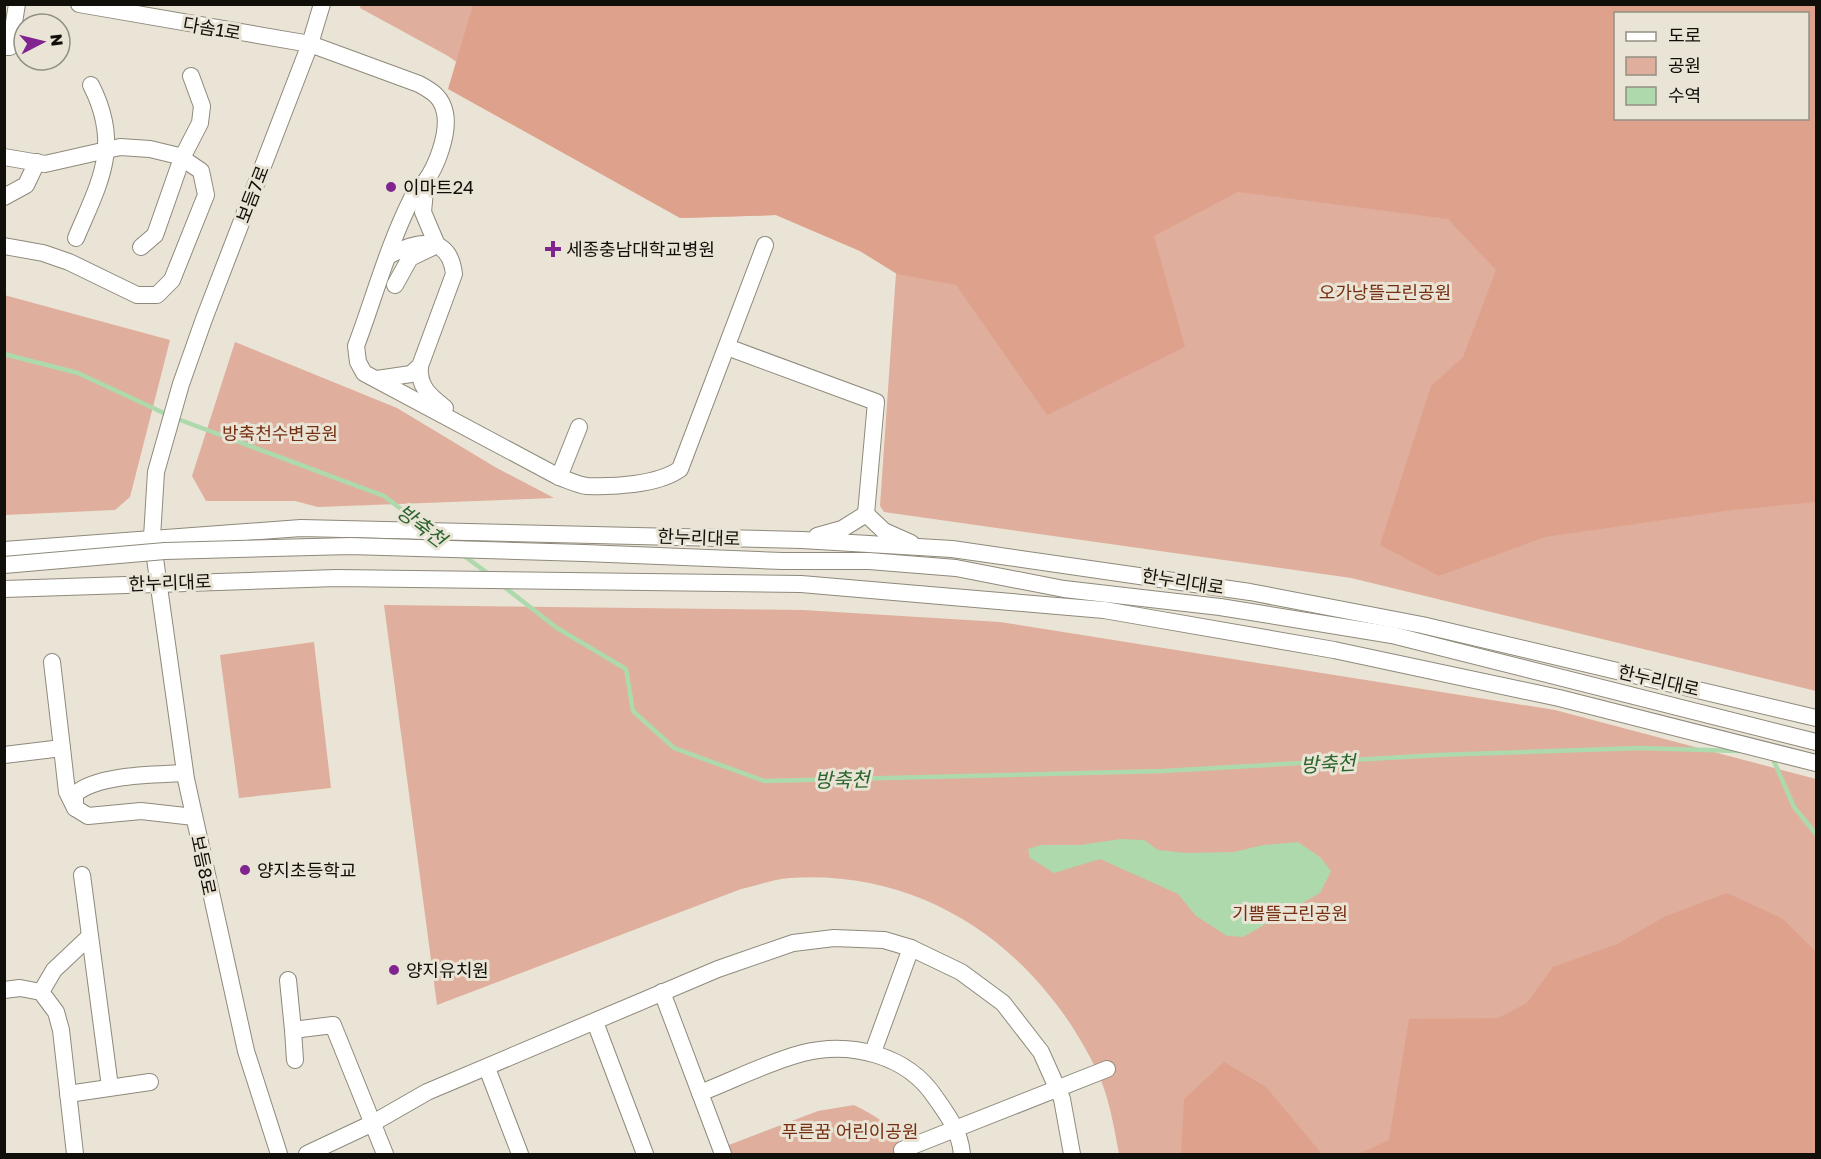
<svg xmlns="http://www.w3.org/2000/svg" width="1821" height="1159" viewBox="0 0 1821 1159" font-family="'Golos Text','Noto Sans KR',sans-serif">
  <rect width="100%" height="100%" fill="#e9e4d5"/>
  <g fill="#e0ae9c" fill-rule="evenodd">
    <path d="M361 4 1816 5V691L1351 578 884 512 880 506 896 273 860 251 776 215 680 218 448 56 360 8ZM1616 14H1808V118H1616Z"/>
    <polygon points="4,295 170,340 130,497 115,510 5,515"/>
    <polygon points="235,342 397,408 495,467 554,498 318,507 295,501 206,501 192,476"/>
    <path d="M384 605 803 610 1000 622 1555 710 1816 779V1154H1119C1114 1127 1109 1096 1097 1071 1039 950 927 869 790 878 773 879 756 886 741 889L437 1005Z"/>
    <polygon points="314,642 331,788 239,798 220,655"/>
    <path d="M854 1105C878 1117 896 1127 904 1154H723L721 1148 818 1111Z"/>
  </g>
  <g fill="#dea28c" fill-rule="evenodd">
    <path d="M473 5H1816V502L1732 510 1545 537 1439 576 1380 545 1431 386 1463 357 1496 270 1448 219 1238 192 1154 236 1185 347 1047 415 956 285 897 274 860 251 776 215 680 218 448 89ZM1616 14H1808V118H1616Z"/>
    <polygon points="1727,893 1783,919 1816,952 1816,1154 1358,1154 1389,1140 1409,1019 1498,1018 1527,1003 1553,967 1617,944 1664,917"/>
    <polygon points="1224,1062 1266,1087 1322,1154 1181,1154 1184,1099"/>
  </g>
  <polygon fill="#add9ac" points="1121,839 1144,840 1158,850 1186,853 1234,852 1263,845 1298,842 1320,857 1331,871 1320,893 1243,937 1227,936 1196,916 1178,894 1100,859 1054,873 1030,858 1028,849 1041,845 1080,845"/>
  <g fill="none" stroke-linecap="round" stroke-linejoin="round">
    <g stroke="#add9ac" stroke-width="4.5">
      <polyline points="4,354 78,373 168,415"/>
      <polyline points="175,418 384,496 422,525"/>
      <polyline points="463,555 490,575"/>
      <polyline points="503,586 557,628 626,669 633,711 674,748 764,781 1163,771 1438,755 1639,748 1739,751"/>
      <polyline points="1772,757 1794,807 1816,834"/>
    </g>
    <defs>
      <g id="minor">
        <path d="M79 4 310 44 419 84C432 91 442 97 445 113 449 133 437 166 425 182 420 188 414 193 411 200 388 246 374 298 356 346L358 362 364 373 559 477C568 480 578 485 587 486 613 487 658 485 680 469L765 245"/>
        <polyline points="4,47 10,47 17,4"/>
        <polyline points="4,157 45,164 120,147 150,149 179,156 201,171 206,195 172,280 157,295 137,295 69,262 43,253 4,246"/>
        <polyline points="4,197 26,185 37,162"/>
        <path d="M76 238C100 181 122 146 91 85"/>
        <polyline points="141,247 155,235 182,158 200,123 202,106 191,76"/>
        <polyline points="395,285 410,258 437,245 423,212 426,181"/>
        <polyline points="727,347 876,402 866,514"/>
        <path d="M420 366C418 387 430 396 445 408"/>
        <path d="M377 379 411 374 420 366 454 274C449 233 417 241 390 255"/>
        <polyline points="559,477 579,427"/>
        <polyline points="817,536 842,529 866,514 884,531 911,543"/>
        <polyline points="4,550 301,528 802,540 952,549 1250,592 1422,625 1816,718"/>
        <polyline points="584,553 782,561 869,561 956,568 1064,589 1220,607 1392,635 1816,742"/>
        <polyline points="4,589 336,578 801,584 1104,610 1334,650 1559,698 1816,763"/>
        <polyline points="52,662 62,748"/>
        <polyline points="4,755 62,748 67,792 75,808 88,816 141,811 194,817"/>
        <path d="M75 808V794C98 774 154 775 185 773"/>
        <polyline points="82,875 110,1087"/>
        <polyline points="288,980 293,1030 333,1025 385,1154"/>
        <polyline points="4,990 20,988 41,992 56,1012 61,1030 75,1154"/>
        <polyline points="41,992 54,970 90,936"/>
        <polyline points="662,992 723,1154"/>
        <polyline points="595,1022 645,1154"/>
        <polyline points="293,1030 295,1060"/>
        <polyline points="873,1052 911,948"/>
        <polyline points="487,1068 520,1154"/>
        <path d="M700 1093C734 1080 768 1062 803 1053 851 1041 907 1055 935 1097 948 1115 960 1132 962 1154"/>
        <polyline points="68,1094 150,1082"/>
        <polyline points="902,1150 1107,1069"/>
        <polyline points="279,1154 246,1051 186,779 152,537 156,472 181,384 204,319 310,44 322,4"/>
        <polyline points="307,1154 373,1123 427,1092 718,969 793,943 834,938 884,940 911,948 961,972 1003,1003 1041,1052 1062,1099 1072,1154"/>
      </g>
    </defs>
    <use href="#minor" stroke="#8e897b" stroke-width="18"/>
    <use href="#minor" stroke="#fff" stroke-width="16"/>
    <defs>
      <polyline id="minor-bridge" points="4,565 165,551 350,546 584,553"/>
    </defs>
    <use href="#minor-bridge" stroke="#8e897b" stroke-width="18" stroke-linecap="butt"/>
    <use href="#minor-bridge" stroke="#fff" stroke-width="16"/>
  </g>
  <g fill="#822490" stroke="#e9e4d5" stroke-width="2">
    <circle cx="391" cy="187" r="6"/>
    <path d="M550 240h6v6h6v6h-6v6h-6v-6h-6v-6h6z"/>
    <circle cx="245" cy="870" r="6"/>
    <circle cx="394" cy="970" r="6"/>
  </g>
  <g text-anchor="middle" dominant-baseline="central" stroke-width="6" stroke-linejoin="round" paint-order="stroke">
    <g font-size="18" fill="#110f0a" stroke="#e9e4d5">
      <text transform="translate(212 28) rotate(10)">다솜1로</text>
      <text transform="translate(252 194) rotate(-69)">보듬7로</text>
      <text transform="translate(699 537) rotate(2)">한누리대로</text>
      <text transform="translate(1183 581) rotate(9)">한누리대로</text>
      <text transform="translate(170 582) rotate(-2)">한누리대로</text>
      <text transform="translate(1659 680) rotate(13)">한누리대로</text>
      <text transform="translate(204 865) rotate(78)">보듬8로</text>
    </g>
    <g font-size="18" fill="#110f0a" stroke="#e9e4d5" text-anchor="start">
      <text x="403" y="187">이마트24</text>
      <text x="566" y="249">세종충남대학교병원</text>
      <text x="257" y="870">양지초등학교</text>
      <text x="406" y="970">양지유치원</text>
    </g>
    <g font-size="18" fill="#772f13" stroke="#e9e4d5">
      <text x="1385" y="292">오가낭뜰근린공원</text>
      <text x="280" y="433">방축천수변공원</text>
      <text x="1290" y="913">기쁨뜰근린공원</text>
      <text x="850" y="1131">푸른꿈 어린이공원</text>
    </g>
    <g font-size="20" font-style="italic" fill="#29652c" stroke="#e9e4d5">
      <text transform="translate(422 525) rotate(37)">방축천</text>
      <text transform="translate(1328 763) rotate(-3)">방축천</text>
      <text transform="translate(842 779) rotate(-1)">방축천</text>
    </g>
  </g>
  <rect width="1821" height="1159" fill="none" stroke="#110f0a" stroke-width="12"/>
  <rect x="1614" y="12" width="195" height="108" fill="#e9e4d5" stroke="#938f84" stroke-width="1.5"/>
  <rect x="1626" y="32" width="30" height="9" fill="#ffffff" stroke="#938f84" stroke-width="1.5"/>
  <text x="1668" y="42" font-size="18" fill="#110f0a">도로</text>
  <rect x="1626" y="57" width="30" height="18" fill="#e0ae9c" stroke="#938f84" stroke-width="1.5"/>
  <text x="1668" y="72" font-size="18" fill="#110f0a">공원</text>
  <rect x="1626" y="87" width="30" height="18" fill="#add9ac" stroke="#938f84" stroke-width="1.5"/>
  <text x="1668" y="102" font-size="18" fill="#110f0a">수역</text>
  <g transform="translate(42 42) rotate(83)"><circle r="28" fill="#e9e4d5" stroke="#938f84" stroke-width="1.5"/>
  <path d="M0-4.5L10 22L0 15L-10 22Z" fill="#822490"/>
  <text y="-9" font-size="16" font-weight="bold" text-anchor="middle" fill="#110f0a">N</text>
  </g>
</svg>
